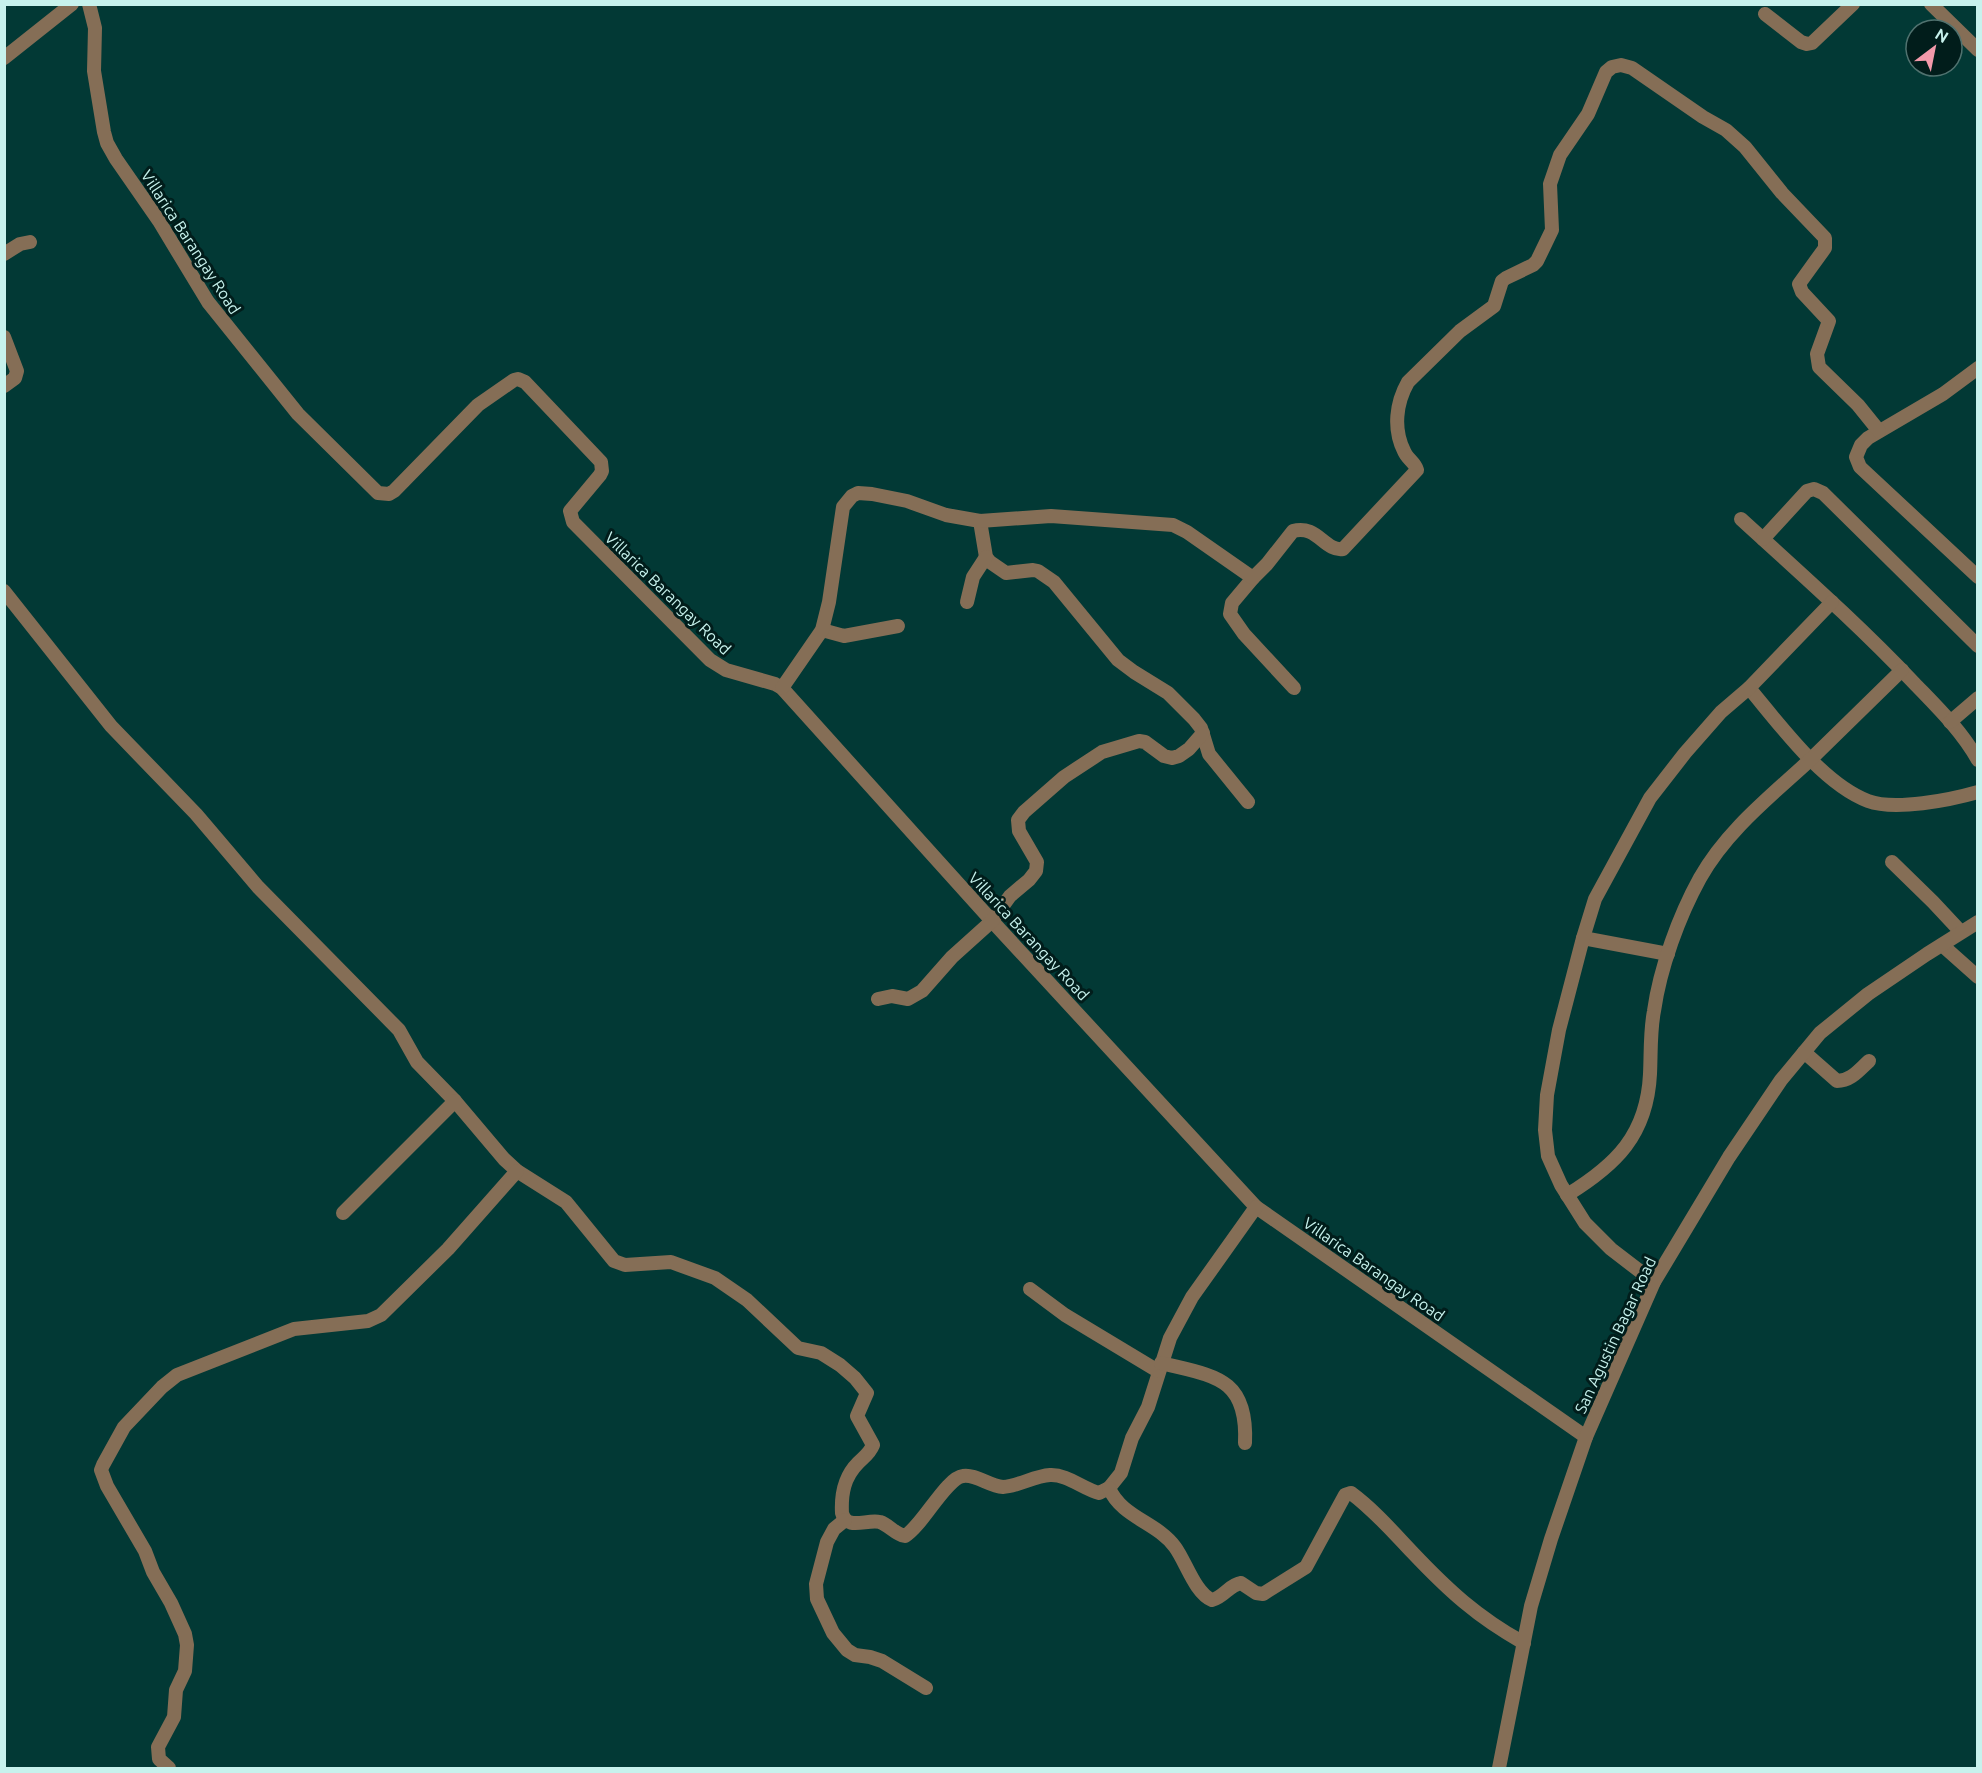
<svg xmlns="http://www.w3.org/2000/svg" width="1982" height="1773" viewBox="0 0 1982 1773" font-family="Ubuntu,sans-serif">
  <rect width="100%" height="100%" fill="#023935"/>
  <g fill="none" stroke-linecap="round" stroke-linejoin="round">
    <g stroke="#856e56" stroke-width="14">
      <polyline points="89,4 95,28 94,71 104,132 107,143 116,159 159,221 208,302 298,414 378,493 389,494 394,491 478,405 514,380 518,379 525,382 601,462 602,471 600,475 570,511 573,522 710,660 726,670 775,684 782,688 992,921 1256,1207 1586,1437"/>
      <polyline points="1931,4 1978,50"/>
      <polyline points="1765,14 1801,42 1807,44 1812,43 1853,4"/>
      <polyline points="4,58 72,4"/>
      <polyline points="4,254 20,244 30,242"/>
      <polyline points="4,337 17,371 15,378 4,386"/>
      <polyline points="1978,368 1943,394 1868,438 1861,445 1856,457 1860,467 1978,577"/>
      <path d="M1741 519C1799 572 1859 625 1914 683 1937 707 1961 730 1978 760"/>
      <polyline points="980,521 986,557 990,562 1006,573 1033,570 1038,571 1054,582 1118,660 1134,672 1168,693 1194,719 1201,728 1209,754 1248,802"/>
      <polyline points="1763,539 1807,491 1814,489 1823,493 1978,646"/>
      <polyline points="1253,578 1232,603 1230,614 1244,634 1294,688"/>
      <path d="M4 591 111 726 196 814 258 887 399 1030 417 1062 455 1101 504 1159 517 1171 566 1202 614 1261 625 1265 671 1262 715 1278 747 1300 798 1348 821 1353 840 1365 855 1378 867 1393 857 1416 873 1445C870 1453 864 1457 858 1463 844 1477 841 1494 842 1513 847 1531 866 1519 880 1522 889 1525 895 1534 905 1536 923 1525 946 1478 963 1476 976 1474 989 1486 1003 1487 1019 1486 1034 1476 1050 1475 1067 1474 1083 1489 1099 1493L1109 1488 1121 1473 1132 1438 1148 1407 1170 1338 1192 1297 1256 1207"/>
      <polyline points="967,602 973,577 986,557"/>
      <polyline points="822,630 844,636 898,626"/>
      <path d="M782 688 822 630 829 602 843 507 852 496 858 493 872 494 907 501 946 515 980 521 1051 516 1173 525 1187 532 1253 578 1267 564 1293 531C1317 524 1325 552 1343 549L1417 470C1415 462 1407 459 1404 451 1393 429 1396 403 1408 382L1460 331 1494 306 1502 281 1506 278 1533 265 1537 261 1552 230 1550 184 1560 155 1588 114 1606 72 1612 67 1621 65 1632 68 1703 117 1726 130 1745 147 1782 193 1825 238V248L1799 284 1802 292 1829 321 1817 354 1819 367 1858 405 1879 431"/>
      <path d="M1749 688C1780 725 1823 784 1868 801 1895 811 1950 800 1978 792"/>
      <polyline points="1950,722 1978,698"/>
      <polyline points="1892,862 1933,902 1961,932"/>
      <polyline points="1583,938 1668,954"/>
      <polyline points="1942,945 1978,977"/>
      <polyline points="878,999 892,996 908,999 922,991 952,957 992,921 1010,896 1029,880 1036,871 1037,862 1019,831 1018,820 1024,812 1064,777 1102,752 1139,741 1145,742 1164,756 1172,758 1179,756 1189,749 1203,733"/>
      <path d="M1804 1052 1837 1081C1851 1081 1859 1070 1869 1061"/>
      <path d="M1567 1195C1616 1165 1647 1135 1650 1074 1651 1053 1650 1031 1654 1011 1660 968 1679 916 1700 878 1727 830 1771 796 1811 759 1841 730 1871 700 1902 670"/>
      <polyline points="343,1213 455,1101"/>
      <polyline points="1654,1282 1611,1249 1585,1223 1561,1185 1548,1156 1545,1130 1547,1095 1559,1030 1583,938 1595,899 1650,798 1685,753 1721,712 1749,688 1832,602"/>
      <polyline points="1030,1289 1065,1315 1158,1371"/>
      <path d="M1161 1363C1214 1376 1248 1377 1245 1443"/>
      <path d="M1109 1488C1122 1518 1157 1522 1175 1547 1186 1562 1195 1593 1212 1600 1224 1597 1229 1585 1241 1583L1256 1593 1263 1594 1306 1567 1345 1495 1351 1493C1374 1510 1393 1532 1412 1552 1448 1590 1477 1617 1524 1643"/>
      <polyline points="845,1520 834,1529 827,1542 816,1584 817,1599 833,1633 847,1650 855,1655 870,1657 882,1661 926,1688"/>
      <polyline points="169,1768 159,1759 158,1747 174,1717 176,1690 185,1671 187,1645 185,1634 171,1603 153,1572 145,1551 107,1486 101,1470 103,1465 124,1427 162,1387 177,1375 294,1329 368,1321 381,1315 448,1249 517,1171"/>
      <polyline points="1499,1768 1531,1606 1551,1539 1586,1437 1654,1282 1729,1157 1781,1080 1820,1033 1868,994 1927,954 1978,922"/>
    </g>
  </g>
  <g text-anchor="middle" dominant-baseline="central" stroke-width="6" stroke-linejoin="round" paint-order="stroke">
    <g font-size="16" fill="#c7f2ed" stroke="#011d1b">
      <text transform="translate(191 242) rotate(57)">Villarica Barangay Road</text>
      <text transform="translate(668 593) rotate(44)">Villarica Barangay Road</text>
      <text transform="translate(1029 936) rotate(47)">Villarica Barangay Road</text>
      <text transform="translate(1374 1269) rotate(35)">Villarica Barangay Road</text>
      <text transform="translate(1615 1335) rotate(-65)">San Agustin Bagar Road</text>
    </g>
  </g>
  <rect width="1982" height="1773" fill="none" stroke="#c7f2ed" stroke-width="12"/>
  <g transform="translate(1934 48) rotate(32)"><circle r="28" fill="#011d1b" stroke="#50726f" stroke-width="1.5"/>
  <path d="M0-4.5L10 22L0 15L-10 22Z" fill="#f39aab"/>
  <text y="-9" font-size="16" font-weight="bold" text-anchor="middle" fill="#c7f2ed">N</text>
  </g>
</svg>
